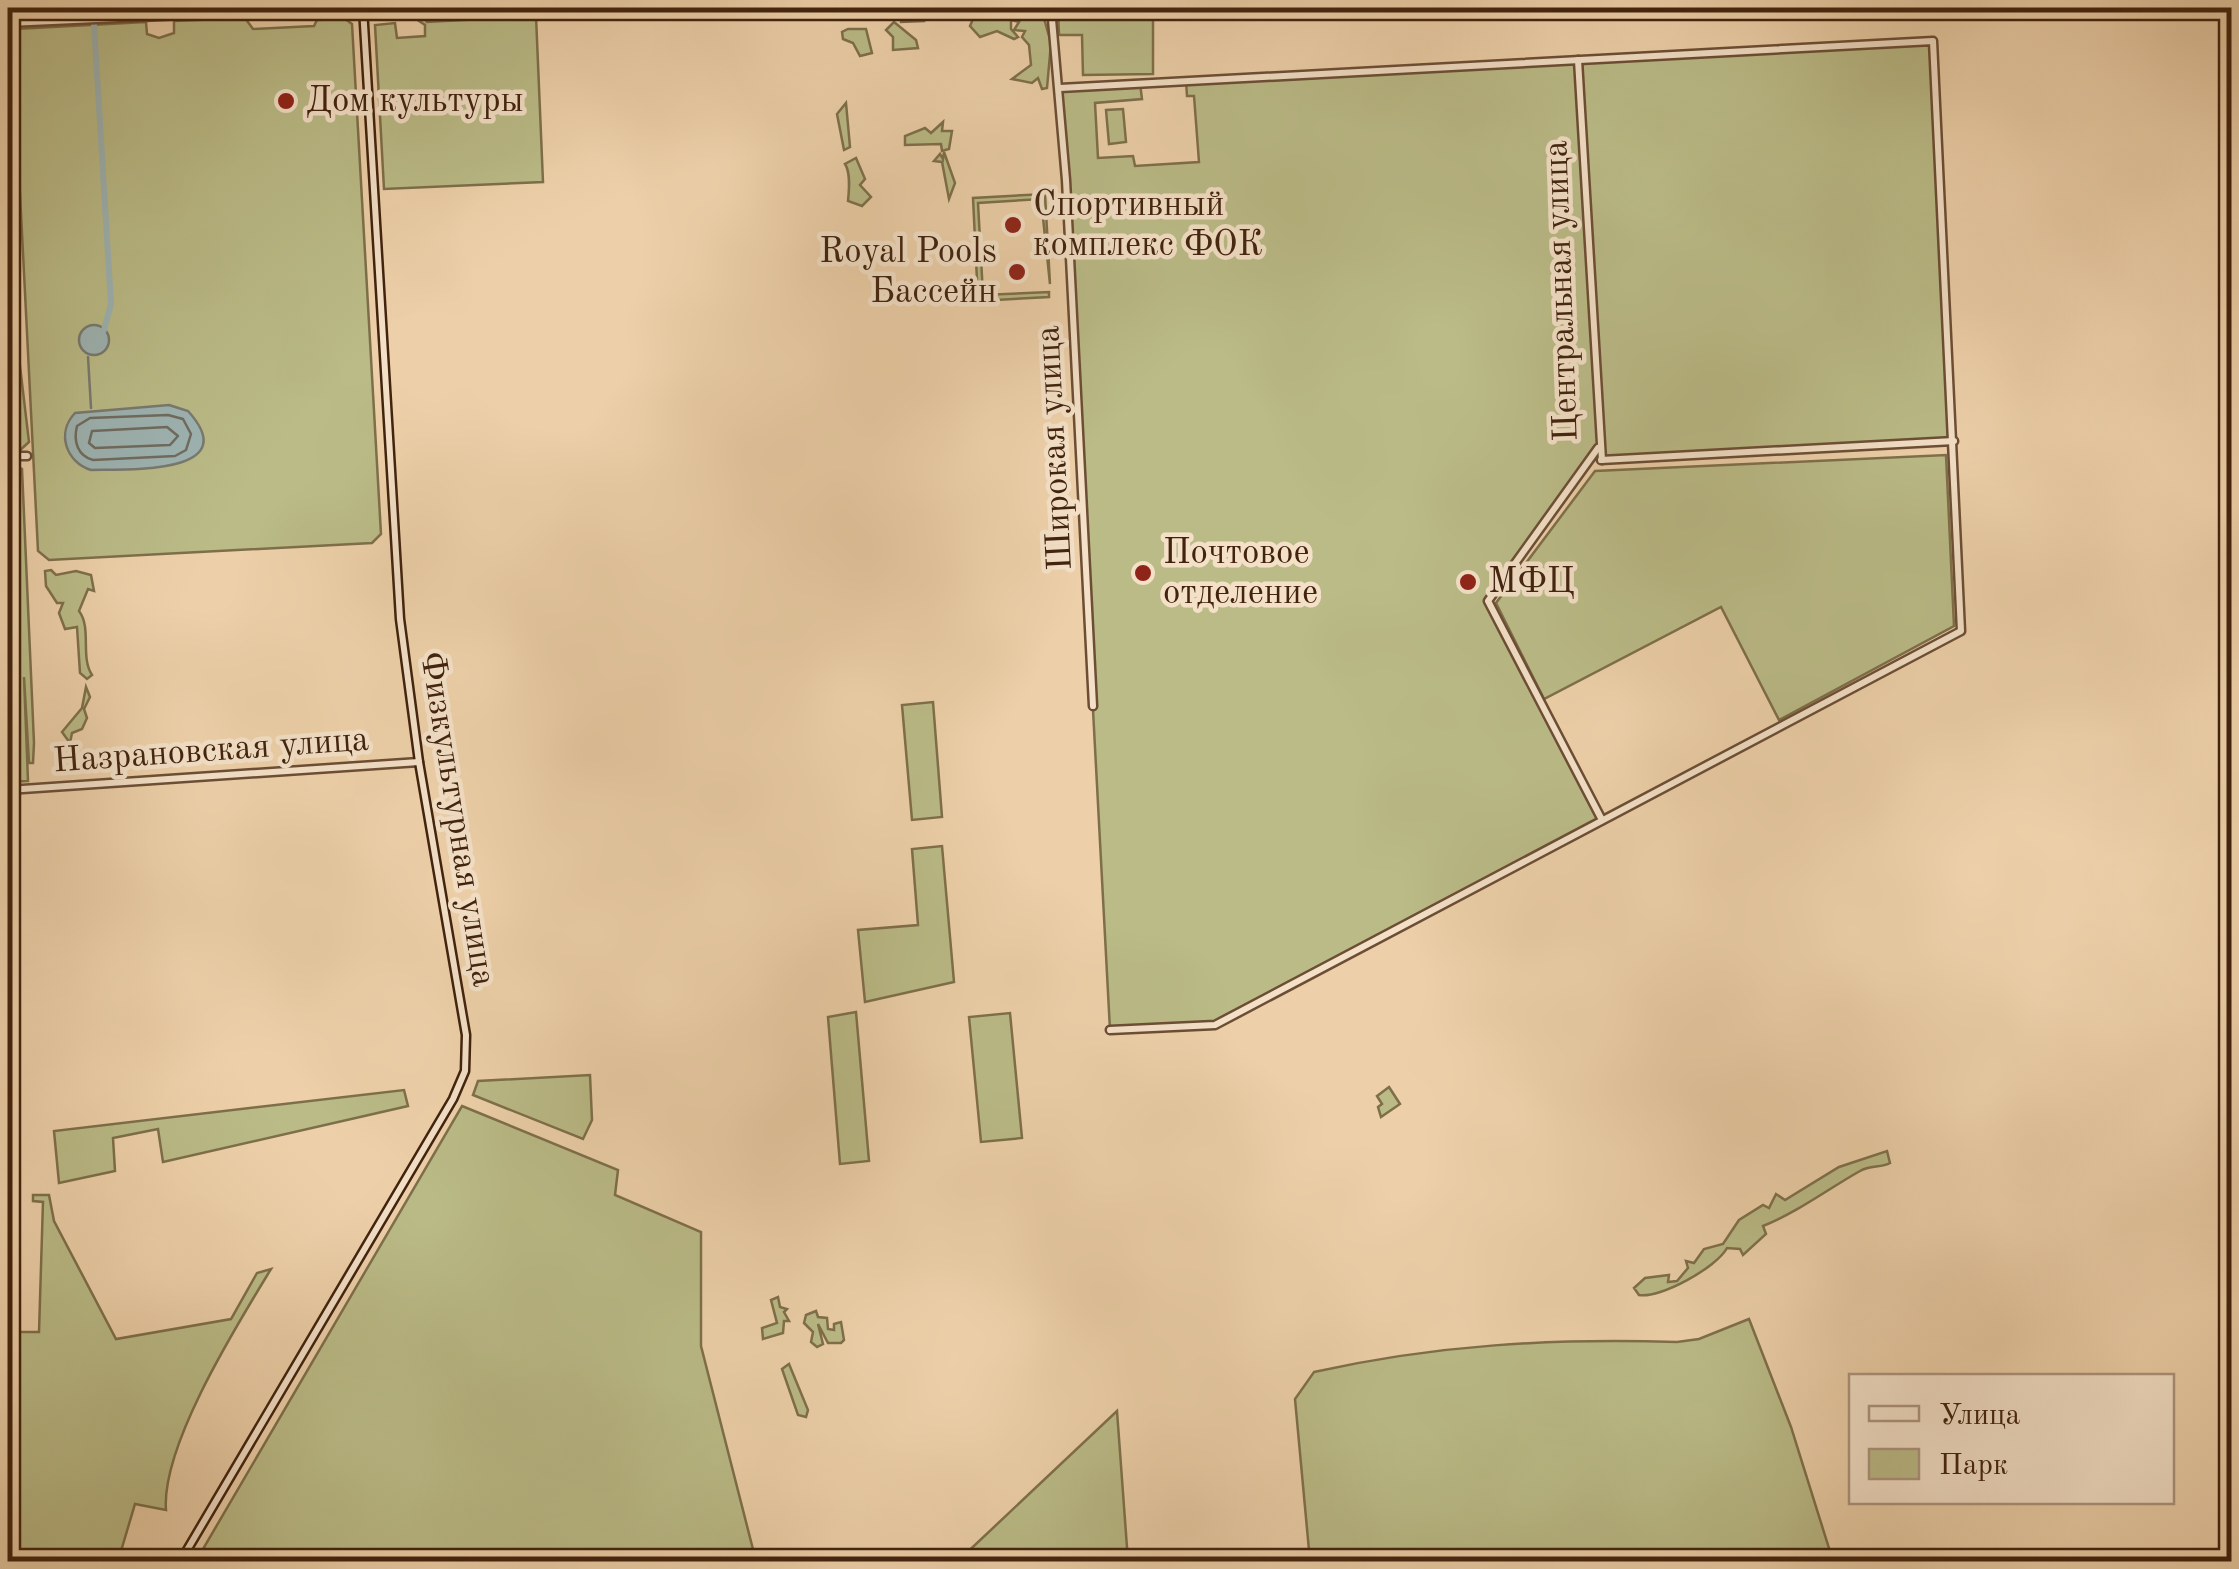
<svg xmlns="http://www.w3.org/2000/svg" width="2239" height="1569" viewBox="0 0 2239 1569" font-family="'Old Standard TT',serif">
  <rect width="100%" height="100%" fill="#edd0a9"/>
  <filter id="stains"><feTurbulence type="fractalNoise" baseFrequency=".002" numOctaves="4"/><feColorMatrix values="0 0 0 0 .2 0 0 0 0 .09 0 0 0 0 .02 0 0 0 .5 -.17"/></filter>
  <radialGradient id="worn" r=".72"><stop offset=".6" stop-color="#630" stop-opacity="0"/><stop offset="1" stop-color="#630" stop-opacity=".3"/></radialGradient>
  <g fill="#babb87" stroke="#7e6f4a" stroke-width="2.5">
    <polygon points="885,8 923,8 924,21 901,22 900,12 895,18"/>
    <polygon points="1017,8 1041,8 1051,43 1047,88 1042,89 1038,78 1032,83 1012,79 1031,65 1029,45 1022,37 1025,31 1014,30 1019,22 1011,20 1011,29 1018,37 1014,39 997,31 980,37 970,26 973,19 999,19 1003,10 1015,16"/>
    <polygon points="1058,8 1153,8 1153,74 1083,75 1082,35 1059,35"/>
    <polygon points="418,9 427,22 536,16 543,182 384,189 375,25 395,23 397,38 425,36 425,25 410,15"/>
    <polygon points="245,18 253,29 314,26 317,20 345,19 352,24 381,534 372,543 49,560 38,551 12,35 15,29 146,22 147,34 159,38 174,33 174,21"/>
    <polygon points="894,22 916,40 918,48 893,50 893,37 886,30"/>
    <polygon points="848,29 866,29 872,53 860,56 853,43 843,39 842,32"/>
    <polygon points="1933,41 1954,441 1589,460 1488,601 1602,820 1215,1025 1110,1030 1060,88 1140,83 1142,99 1095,103 1098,158 1133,156 1135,166 1199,162 1194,96 1187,96 1186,81"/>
    <polygon points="8,46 20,213 8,214"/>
    <polygon points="846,103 850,147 844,150 837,114"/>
    <polygon points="1123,109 1126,142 1109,144 1106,110"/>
    <polygon points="943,122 942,131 952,131 949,149 942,151 941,144 905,145 905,136 925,128 931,133"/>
    <polygon points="944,152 955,183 949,199 942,162 934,161 940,154 943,159"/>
    <path d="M856 158 865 179 860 185 871 197 862 206 848 201C849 191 851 173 845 164Z"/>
    <polygon points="1045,194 1050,284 1041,199 978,203 983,295 1049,292 1049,297 978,301 973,198"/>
    <polygon points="8,304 13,307 29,442 17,453 8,452"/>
    <polygon points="1946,455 1954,626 1779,720 1721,607 1544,699 1496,603 1595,471"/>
    <polygon points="15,465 22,469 34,743 33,763 29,763 24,677 28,781 8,782 8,466"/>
    <path d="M51 570 56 575 76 571 91 575 94 591 88 589 79 611C92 628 80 657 92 675L87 679 80 673 77 627 65 629 59 613 63 603H57L46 586 45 571Z"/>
    <polygon points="86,687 90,697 84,709 87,718 82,729 72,733 70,743 62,732 82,708"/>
    <polygon points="933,702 942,817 912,820 902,705"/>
    <polygon points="942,846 954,982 865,1002 858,930 918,925 912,849"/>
    <polygon points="856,1012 869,1161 840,1164 828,1017"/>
    <polygon points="1010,1013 1022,1138 981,1142 969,1017"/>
    <polygon points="590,1075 592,1120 583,1139 473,1095 478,1081"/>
    <polygon points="1389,1087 1400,1104 1381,1117 1378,1107 1382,1104 1377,1096"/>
    <polygon points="404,1090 408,1106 163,1162 158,1129 113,1138 115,1171 59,1183 54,1131"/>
    <polygon points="462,1106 618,1170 615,1195 701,1232 701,1346 756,1561 196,1561"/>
    <path d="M1887 1151 1890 1163C1881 1168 1870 1165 1860 1171 1828 1189 1798 1212 1763 1226L1766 1234 1743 1255 1740 1249 1727 1248C1717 1267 1660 1299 1639 1295L1634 1288 1645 1278 1669 1275 1668 1282 1677 1281 1688 1268 1686 1261 1694 1263 1704 1249 1723 1244 1739 1220 1763 1205 1769 1208 1776 1194 1785 1200 1839 1167Z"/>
    <path d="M33 1195H49L54 1221 116 1339 231 1319 257 1273 271 1269C237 1325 161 1446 166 1510L135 1504 118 1561H8V1332H39L43 1202 33 1201Z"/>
    <polygon points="778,1297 780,1307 787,1309 784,1312 789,1321 784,1321 783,1333 763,1339 762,1328 777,1323 771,1300"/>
    <polygon points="816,1311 818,1317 827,1318 828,1329 834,1330 834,1324 841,1322 844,1340 841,1343 828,1343 818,1324 823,1344 817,1347 811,1342 813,1332 804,1323 806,1315"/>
    <path d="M1749 1319 1791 1427 1833 1561H1310L1295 1399 1314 1372C1435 1345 1553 1338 1677 1342L1699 1339Z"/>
    <polygon points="789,1364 808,1410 806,1417 798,1415 782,1369"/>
    <polygon points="1117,1411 1128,1561 957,1561 958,1561"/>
  </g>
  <g fill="#9db4b3" stroke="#787a71" stroke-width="2.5">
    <circle cx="94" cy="340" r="15"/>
    <path d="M169 405 188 411C247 476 122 469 91 470 66 462 56 433 75 413Z"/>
  </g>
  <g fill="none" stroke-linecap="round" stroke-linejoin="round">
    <g stroke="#6f6c60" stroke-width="2.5">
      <path d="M168 415 183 419 191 434 186 450 175 456 93 460C78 456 73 442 77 426L90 418Z"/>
      <polygon points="167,427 178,436 170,445 95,448 89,443 92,431"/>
    </g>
    <polyline stroke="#787a71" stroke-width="2.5" points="88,357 91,408"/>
    <polyline stroke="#9db4b3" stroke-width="6" points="94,24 111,304 104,330"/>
    <defs>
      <g id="tertiary">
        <polyline points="1051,8 1066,180 1093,706"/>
        <polyline points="8,23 338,8"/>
        <polyline points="1578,60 1602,460"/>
        <polyline points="1060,88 1933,41 1961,631 1215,1025 1110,1030"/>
        <polyline points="1598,448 1488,601 1602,820"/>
        <polyline points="8,456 27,456"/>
        <polyline points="1601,460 1954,441"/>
        <polyline points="8,790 419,762"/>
      </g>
      <polyline id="secondary" points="180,1562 453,1099 465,1071 466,1035 419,762 400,619 363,8"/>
    </defs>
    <use href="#tertiary" stroke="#6c4e35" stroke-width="11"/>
    <use href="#secondary" stroke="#41230e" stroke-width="11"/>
    <use href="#tertiary" stroke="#f3e0c7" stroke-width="6"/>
    <use href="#secondary" stroke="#f3e0c7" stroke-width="6"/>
  </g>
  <g fill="#8f2418" stroke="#f3e0c7" stroke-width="4">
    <circle cx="286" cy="101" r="10"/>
    <circle cx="1013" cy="225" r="10"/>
    <circle cx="1017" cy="272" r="10"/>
    <circle cx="1143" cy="573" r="10"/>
    <circle cx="1468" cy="582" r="10"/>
  </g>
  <g text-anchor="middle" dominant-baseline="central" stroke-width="9" stroke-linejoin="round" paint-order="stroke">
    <g font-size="35" fill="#41230e" stroke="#f3e0c7" text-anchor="start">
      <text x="306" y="101">Дом культуры</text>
      <text x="1033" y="205">Спортивный<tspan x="1033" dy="40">комплекс ФОК</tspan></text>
      <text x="997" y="252" text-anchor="end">Royal Pools<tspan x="997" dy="40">Бассейн</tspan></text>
      <text x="1163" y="553">Почтовое<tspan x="1163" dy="40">отделение</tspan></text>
      <text x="1488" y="582">МФЦ</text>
    </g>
    <g font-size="35" fill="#41230e" stroke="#f3e0c7">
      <text transform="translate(1562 291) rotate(-92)">Центральная улица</text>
      <text transform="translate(1055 448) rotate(-93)">Широкая улица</text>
      <text transform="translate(211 751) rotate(-4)">Назрановская улица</text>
      <text transform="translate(457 819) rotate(81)">Физкультурная улица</text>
    </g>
  </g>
  <rect width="2239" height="1569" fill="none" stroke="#edd0a9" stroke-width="40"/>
  <rect x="10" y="10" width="2219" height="1549" fill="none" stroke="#41230e" stroke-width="5"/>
  <rect x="20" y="20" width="2199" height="1529" fill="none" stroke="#41230e" stroke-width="2.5"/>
  <rect x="1849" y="1374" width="325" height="130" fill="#f3e0c7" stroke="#ac947d" stroke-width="2.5"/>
  <rect x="1869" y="1406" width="50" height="15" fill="#f3e0c7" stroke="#ac947d" stroke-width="2.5"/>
  <text x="1939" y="1424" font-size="30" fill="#41230e">Улица</text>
  <rect x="1869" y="1449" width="50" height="30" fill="#babb87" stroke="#ac947d" stroke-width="2.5"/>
  <text x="1939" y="1474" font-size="30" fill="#41230e">Парк</text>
  <rect width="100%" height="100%" filter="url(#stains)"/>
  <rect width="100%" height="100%" fill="url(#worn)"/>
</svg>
